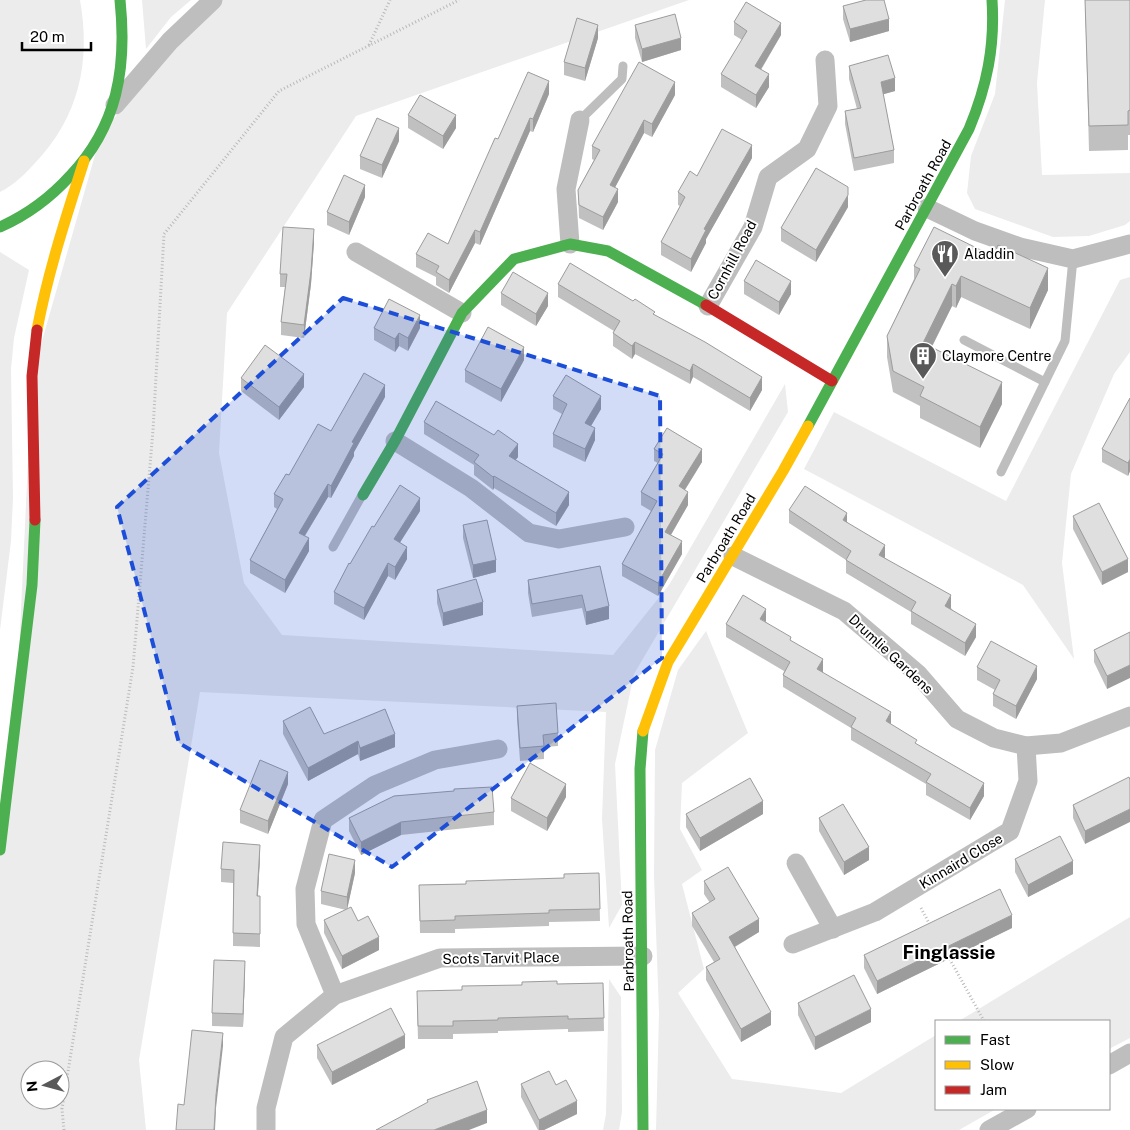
<svg xmlns="http://www.w3.org/2000/svg" width="1130" height="1130" viewBox="0 0 1130 1130" font-family="'Public Sans',sans-serif">
  <rect width="100%" height="100%" fill="#fff"/>
  <g fill="#ececec" fill-rule="evenodd">
    <path d="M0 0H80C91 62 79 117 35 163 25 174 14 185 0 192Z"/>
    <polygon points="142,0 191,0 171,17 146,49"/>
    <path d="M213 0H689L356 116 227 313 219 453 244 583 282 635 613 655 669 585 785 384 788 412 634 674 615 764 622 905 609 928 602 819 606 712 200 692 139 1060 146 1130H0V850L16 717 32 376 101 134ZM30 1070H60V1100H30Z"/>
    <polygon points="1005,0 1045,0 1037,83 1042,175 1130,173 1130,221 1125,225 1089,236 1053,237 975,209 967,193 971,156 995,94"/>
    <polygon points="0,252 29,270 14,338 11,369 13,498 11,541 0,630"/>
    <polygon points="1130,277 1130,352 1114,374 1071,474 1062,563 1074,659 1023,585 804,469 834,412 1006,501 1120,280"/>
    <polygon points="706,631 748,733 682,783 680,829 702,870 682,884 704,969 678,993 732,1079 841,1093 936,1035 936,1109 996,1109 959,1130 656,1130 659,1013 654,876 655,750 678,670"/>
    <polygon points="1130,917 1130,1038 1109,1049 1109,1021 959,1021"/>
    <polygon points="609,979 621,997 622,1112 619,1130 603,1130 606,1114"/>
  </g>
  <g fill="none" stroke-linecap="round" stroke-linejoin="round">
    <g stroke="#b9b9b9" stroke-width="3" stroke-dasharray="1 2.5" stroke-linecap="butt">
      <polyline points="369,45 390,0"/>
      <polyline points="921,908 930,925"/>
      <polyline points="948,956 984,1021"/>
      <polyline points="64,1130 62,1109 133,667 153,430 164,234 279,91 459,0"/>
    </g>
    <g stroke="#bebebe" stroke-width="9">
      <polyline points="580,120 622,79 623,66"/>
      <polyline points="964,340 1045,382"/>
      <polyline points="1001,472 1065,341 1073,259"/>
      <polyline points="333,547 361,497"/>
    </g>
    <g stroke="#bebebe" stroke-width="19">
      <polyline points="115,105 170,41 213,0"/>
      <polyline points="927,208 975,231 1020,247 1073,259 1130,244"/>
      <polyline points="570,244 566,189 580,120"/>
      <polyline points="356,252 462,313"/>
      <polyline points="708,306 753,227 768,177 807,149 828,106 825,60"/>
      <polyline points="395,441 471,488 529,533 559,539 625,527"/>
      <polyline points="733,556 844,611 918,674 957,719 994,738 1026,746 1061,743 1130,716"/>
      <polyline points="796,863 833,929"/>
      <polyline points="793,944 875,912 1010,831 1028,781 1026,746"/>
      <polyline points="335,995 306,924 305,889 323,820 375,785 435,760 498,749"/>
      <polyline points="1109,1065 1130,1053"/>
      <polyline points="266,1130 266,1108 284,1037 335,995 440,958 643,956"/>
      <polyline points="989,1130 1027,1109"/>
    </g>
    <g stroke="#4caf50" stroke-width="11">
      <path d="M0 227C27 215 50 198 70 176 118 126 127 67 120 0"/>
      <path d="M808 426 969 129C987 86 995 46 992 0"/>
      <polyline points="363,495 395,441 462,313 514,259 570,244 608,251 706,305"/>
      <polyline points="643,731 640,769 643,1130"/>
      <polyline points="0,850 32,585 35,520"/>
    </g>
    <g stroke="#ffc107" stroke-width="11">
      <path d="M37 330C48 272 66 217 84 161"/>
      <polyline points="643,731 668,662 783,471 808,426"/>
    </g>
    <g stroke="#c62828" stroke-width="11">
      <polyline points="706,305 832,381"/>
      <polyline points="35,520 32,376 37,330"/>
    </g>
  </g>
  <g fill="#c0c0c0">
    <polygon points="1085,0 1130,0 1130,135 1128,135 1128,150 1089,151"/>
    <polygon points="843,6 889,31 850,42 843,19"/>
    <polygon points="734,22 781,35 761,70 769,87 756,108 721,87 721,74 742,40 734,35"/>
    <polygon points="635,25 681,50 642,62 635,38"/>
    <polygon points="598,38 585,81 564,75 564,62"/>
    <polygon points="849,66 895,91 883,94 894,150 894,163 854,171 845,124 845,111 857,109 849,79"/>
    <polygon points="549,94 533,132 530,131 480,245 475,243 449,293 436,285 436,277 416,267 416,254 448,244 498,139"/>
    <polygon points="675,95 652,137 644,133 615,187 618,202 603,230 579,218 578,190 594,160 592,159 592,146"/>
    <polygon points="408,115 456,128 443,149 408,128"/>
    <polygon points="399,141 382,178 360,169 360,156"/>
    <polygon points="752,158 706,239 706,243 691,272 661,255 661,242 680,206 678,205 678,192 697,176"/>
    <polygon points="365,197 349,235 327,225 327,212"/>
    <polygon points="848,207 816,262 781,241 781,228"/>
    <polygon points="314,242 311,284 304,338 281,335 281,322 285,287 280,287 280,274"/>
    <polygon points="914,266 1048,290 1030,329 961,297 956,308 952,306 932,347 1002,404 980,448 920,418 920,406 893,392 887,357 887,336 914,279"/>
    <polygon points="744,281 791,294 779,315 744,294"/>
    <polygon points="558,284 655,315 762,390 750,411 693,377 690,384 635,354 632,359 613,346 613,333 614,331 558,297"/>
    <polygon points="501,293 548,306 536,326 501,305"/>
    <polygon points="374,328 420,328 408,351 399,346 395,352 374,340"/>
    <polygon points="524,360 501,402 465,382 465,370"/>
    <polygon points="241,378 304,387 279,420 241,391"/>
    <polygon points="553,396 601,409 591,426 595,440 585,462 553,447 553,434 562,414 553,409"/>
    <polygon points="385,397 354,452 354,456 331,498 328,497 305,536 309,551 285,593 250,573 250,560 277,509 274,507 274,494 331,431"/>
    <polygon points="1130,398 1130,471 1128,476 1102,462 1102,449"/>
    <polygon points="424,422 494,435 518,457 515,460 569,505 556,526 494,488 493,490 474,475 474,465 424,434"/>
    <polygon points="654,449 702,462 685,490 688,505 671,535 682,554 658,596 622,576 622,564 651,511 641,505 641,492 658,463 654,461"/>
    <polygon points="789,510 847,522 885,558 951,608 976,637 965,656 911,624 911,612 846,573 846,560 789,523"/>
    <polygon points="420,511 400,542 407,559 395,580 388,576 364,620 334,604 334,592 350,564 374,527"/>
    <polygon points="1073,516 1128,572 1102,585 1073,529"/>
    <polygon points="463,525 496,572 473,578 463,538"/>
    <polygon points="600,566 609,619 586,625 582,608 532,617 528,593 528,580"/>
    <polygon points="437,590 483,615 443,626 437,603"/>
    <polygon points="766,622 791,641 823,673 984,796 970,820 926,795 926,784 851,740 851,728 783,687 783,675 784,671 726,637 726,624"/>
    <polygon points="1130,632 1107,689 1094,662 1094,650"/>
    <polygon points="977,667 1037,679 1016,719 993,706 993,694 995,690 977,680"/>
    <polygon points="517,706 558,733 558,746 544,747 544,759 520,761 517,719"/>
    <polygon points="283,721 324,734 395,747 360,761 358,754 308,781 283,734"/>
    <polygon points="1130,780 1085,844 1073,818 1073,805"/>
    <polygon points="288,784 268,834 240,823 240,810"/>
    <polygon points="454,791 494,812 494,825 401,835 361,855 349,831 349,818"/>
    <polygon points="566,797 547,831 511,811 511,798"/>
    <polygon points="686,814 763,814 700,851 686,827"/>
    <polygon points="819,818 869,860 844,875 819,831"/>
    <polygon points="260,857 258,896 260,896 260,947 233,946 233,883 221,882 221,869"/>
    <polygon points="1015,859 1073,874 1028,897 1015,872"/>
    <polygon points="355,873 347,909 358,921 379,950 342,969 324,933 324,920 346,910 321,904 321,891"/>
    <polygon points="599,873 600,921 549,922 549,926 455,929 455,933 420,933 419,885 466,884 564,878"/>
    <polygon points="704,881 759,932 735,947 771,1025 741,1042 706,980 706,967 714,962 692,926 692,913 710,903 704,894"/>
    <polygon points="1012,928 877,994 864,968 864,955"/>
    <polygon points="245,974 243,1027 212,1026 212,1013"/>
    <polygon points="603,983 604,1031 568,1032 568,1029 498,1031 498,1033 453,1034 453,1039 418,1039 417,1004 462,990 557,984"/>
    <polygon points="798,1003 871,1022 815,1050 798,1015"/>
    <polygon points="317,1045 405,1048 332,1085 317,1058"/>
    <polygon points="521,1084 556,1085 577,1114 544,1130 538,1130 521,1097"/>
  </g>
  <g fill="#9c9c9c">
    <polygon points="889,19 889,31 850,42 850,29"/>
    <polygon points="781,23 781,35 755,79 755,66"/>
    <polygon points="598,25 598,38 585,81 585,68"/>
    <polygon points="681,38 681,50 642,62 642,49"/>
    <polygon points="769,74 769,87 756,108 756,95"/>
    <polygon points="895,78 895,91 881,95 881,82"/>
    <polygon points="549,81 549,94 533,132 533,119"/>
    <polygon points="675,82 675,95 652,137 652,124"/>
    <polygon points="456,115 456,128 443,149 443,136"/>
    <polygon points="530,118 530,131 480,245 480,232"/>
    <polygon points="644,120 644,133 610,197 610,185"/>
    <polygon points="399,128 399,141 382,178 382,165"/>
    <polygon points="752,145 752,158 706,239 706,243 691,272 691,259 704,229"/>
    <polygon points="365,185 365,197 349,235 349,222"/>
    <polygon points="618,189 618,202 603,230 603,217"/>
    <polygon points="848,195 848,207 816,262 816,250"/>
    <polygon points="314,229 314,242 311,284 304,338 304,325"/>
    <polygon points="475,230 475,243 449,293 449,280"/>
    <polygon points="1048,268 1048,290 1030,329 1030,308"/>
    <polygon points="961,276 961,297 956,308 956,286"/>
    <polygon points="791,281 791,294 779,315 779,302"/>
    <polygon points="952,284 952,306 923,364 923,343"/>
    <polygon points="548,293 548,306 536,326 536,314"/>
    <polygon points="420,315 420,328 408,351 408,338"/>
    <polygon points="399,333 399,346 395,352 395,339"/>
    <polygon points="635,342 635,354 632,359 632,346"/>
    <polygon points="524,347 524,360 501,402 501,389"/>
    <polygon points="693,364 693,377 690,384 690,371"/>
    <polygon points="304,374 304,387 279,420 279,407"/>
    <polygon points="762,377 762,390 750,411 750,398"/>
    <polygon points="1002,382 1002,404 980,448 980,427"/>
    <polygon points="385,385 385,397 354,452 354,456 331,498 331,486 352,442"/>
    <polygon points="601,396 601,409 585,436 585,423"/>
    <polygon points="595,428 595,440 585,462 585,449"/>
    <polygon points="518,444 518,457 509,469 509,456"/>
    <polygon points="702,449 702,462 679,499 679,486"/>
    <polygon points="1130,459 1130,471 1128,476 1128,463"/>
    <polygon points="494,476 494,488 493,490 493,477"/>
    <polygon points="328,484 328,497 299,545 299,533"/>
    <polygon points="569,492 569,505 556,526 556,513"/>
    <polygon points="688,492 688,505 665,545 665,532"/>
    <polygon points="420,498 420,511 394,552 394,539"/>
    <polygon points="847,513 847,526 843,520"/>
    <polygon points="309,538 309,551 285,593 285,580"/>
    <polygon points="682,541 682,554 658,596 658,583"/>
    <polygon points="885,545 885,558 879,555"/>
    <polygon points="407,547 407,559 395,580 395,567"/>
    <polygon points="1128,559 1128,572 1102,585 1102,572"/>
    <polygon points="496,560 496,572 473,578 473,565"/>
    <polygon points="388,563 388,576 364,620 364,608"/>
    <polygon points="951,595 951,608 945,618 945,606"/>
    <polygon points="483,602 483,615 443,626 443,613"/>
    <polygon points="609,606 609,619 586,625 586,612"/>
    <polygon points="766,609 766,622 760,619"/>
    <polygon points="976,624 976,637 965,656 965,643"/>
    <polygon points="823,659 823,672 817,682 817,669"/>
    <polygon points="1130,665 1130,678 1107,689 1107,676"/>
    <polygon points="1037,666 1037,679 1016,719 1016,706"/>
    <polygon points="891,712 891,725 886,721"/>
    <polygon points="395,734 395,747 360,761 360,748"/>
    <polygon points="358,741 358,754 308,781 308,768"/>
    <polygon points="288,772 288,784 268,834 268,821"/>
    <polygon points="984,783 984,796 970,820 970,808"/>
    <polygon points="566,784 566,797 547,831 547,818"/>
    <polygon points="763,801 763,814 700,851 700,838"/>
    <polygon points="1130,809 1130,822 1085,844 1085,831"/>
    <polygon points="401,822 401,835 361,855 361,842"/>
    <polygon points="260,845 260,857 257,909 257,896"/>
    <polygon points="869,847 869,860 844,875 844,862"/>
    <polygon points="355,860 355,873 347,910 347,897"/>
    <polygon points="1073,861 1073,874 1028,897 1028,885"/>
    <polygon points="1012,915 1012,928 877,994 877,981"/>
    <polygon points="759,919 759,932 729,950 729,937"/>
    <polygon points="379,937 379,950 342,969 342,956"/>
    <polygon points="245,961 245,974 243,1027 243,1014"/>
    <polygon points="871,1009 871,1022 815,1050 815,1037"/>
    <polygon points="771,1012 771,1025 741,1042 741,1029"/>
    <polygon points="223,1033 223,1046 216,1108 215,1130 214,1130 216,1095"/>
    <polygon points="405,1035 405,1048 332,1085 332,1072"/>
    <polygon points="577,1101 577,1114 544,1130 539,1130 539,1120"/>
    <polygon points="487,1110 487,1123 469,1130 434,1130"/>
  </g>
  <g fill="#dfdfdf" stroke="#9c9c9c">
    <polygon points="866,0 884,0 889,19 850,29 843,6"/>
    <polygon points="1085,0 1130,0 1130,110 1128,111 1128,125 1089,126"/>
    <polygon points="746,2 781,23 755,66 769,74 756,95 721,74 747,31 734,22"/>
    <polygon points="675,14 681,38 642,49 635,25"/>
    <polygon points="577,18 598,25 585,68 564,62"/>
    <polygon points="888,55 895,78 881,82 894,150 854,158 845,111 861,108 849,66"/>
    <polygon points="639,62 675,82 652,124 644,120 610,185 618,189 603,217 579,205 578,190 600,150 592,146"/>
    <polygon points="528,72 549,81 533,119 530,118 480,232 475,230 449,280 436,272 439,266 416,254 428,233 448,244 495,138 498,139"/>
    <polygon points="420,95 456,115 443,136 408,115"/>
    <polygon points="377,118 399,128 382,165 360,156"/>
    <polygon points="722,129 752,145 704,229 706,230 691,259 661,242 685,197 678,192 690,171 697,176"/>
    <polygon points="816,168 848,187 848,195 816,250 781,228"/>
    <polygon points="344,175 365,185 349,222 327,212"/>
    <polygon points="283,227 314,229 311,271 304,325 281,322 287,274 280,274"/>
    <polygon points="934,227 993,256 998,245 1048,268 1030,308 961,276 956,286 952,284 923,343 1002,382 980,427 920,396 924,387 893,371 887,336 920,269 914,266"/>
    <polygon points="756,260 791,281 779,302 744,281"/>
    <polygon points="570,263 633,301 635,299 655,312 653,314 705,342 762,377 750,398 693,364 690,371 635,342 632,346 613,333 620,321 558,284"/>
    <polygon points="513,272 548,293 536,314 501,293"/>
    <polygon points="389,299 420,315 408,338 399,333 395,339 374,328"/>
    <polygon points="488,327 524,347 501,389 465,370"/>
    <polygon points="265,345 304,374 279,407 241,378"/>
    <polygon points="364,373 385,385 352,442 354,443 331,486 328,484 299,533 309,538 285,580 250,560 283,499 274,494 286,474 289,475 318,424 331,431"/>
    <polygon points="566,375 601,396 585,423 595,428 585,449 553,434 567,404 553,396"/>
    <polygon points="1130,398 1130,459 1128,463 1102,449"/>
    <polygon points="436,401 494,435 498,430 518,444 509,456 569,492 556,513 494,476 493,477 474,462 479,455 424,422"/>
    <polygon points="667,428 702,449 679,486 688,492 665,532 682,541 658,583 622,564 657,501 641,492 663,454 654,449"/>
    <polygon points="400,485 420,498 394,539 407,547 395,567 388,563 364,608 334,592 349,563 350,564 372,526 374,527"/>
    <polygon points="805,486 847,513 843,520 885,545 879,555 951,595 945,606 976,624 965,643 911,611 916,602 846,560 851,551 789,510"/>
    <polygon points="1099,503 1128,559 1102,572 1073,516"/>
    <polygon points="487,520 496,560 473,565 463,525"/>
    <polygon points="600,566 609,606 586,612 582,595 532,604 528,580"/>
    <polygon points="476,579 483,602 443,613 437,590"/>
    <polygon points="743,595 766,609 760,619 791,637 790,640 823,659 817,669 891,712 886,721 917,740 915,743 984,783 970,808 926,782 931,774 851,727 856,718 783,675 790,662 726,624"/>
    <polygon points="1130,632 1130,665 1107,676 1094,650"/>
    <polygon points="991,641 1037,666 1016,706 993,694 1000,680 977,667"/>
    <polygon points="556,703 558,733 543,735 544,746 520,748 517,706"/>
    <polygon points="310,707 324,734 385,709 395,734 360,748 358,741 308,768 283,721"/>
    <polygon points="260,760 288,772 268,821 240,810"/>
    <polygon points="530,763 566,784 547,818 511,798"/>
    <polygon points="1129,777 1130,780 1130,809 1085,831 1073,805"/>
    <polygon points="750,778 763,801 700,838 686,814"/>
    <polygon points="492,787 494,812 401,822 361,842 349,818 394,796 454,791 454,789"/>
    <polygon points="843,804 869,847 844,862 819,818"/>
    <polygon points="1060,836 1073,861 1028,885 1015,859"/>
    <polygon points="223,842 260,845 257,896 260,896 260,934 233,933 234,870 221,869"/>
    <polygon points="329,854 355,860 347,897 321,891"/>
    <polygon points="728,867 759,919 729,937 771,1012 741,1029 706,967 720,959 692,913 715,899 704,881"/>
    <polygon points="599,873 600,909 549,910 549,913 455,916 455,920 420,921 419,885 466,884 466,881 564,878 564,874"/>
    <polygon points="1000,889 1012,915 877,981 864,955"/>
    <polygon points="351,907 358,921 368,916 379,937 342,956 324,920"/>
    <polygon points="214,960 245,961 243,1014 212,1013"/>
    <polygon points="854,975 871,1009 815,1037 798,1003"/>
    <polygon points="557,981 557,984 603,983 604,1018 568,1019 568,1016 498,1018 498,1020 453,1021 453,1026 418,1026 417,991 462,990 462,986 522,985 522,982"/>
    <polygon points="391,1008 405,1035 332,1072 317,1045"/>
    <polygon points="192,1030 223,1033 216,1095 214,1130 176,1130 178,1104 184,1105"/>
    <polygon points="549,1071 556,1085 566,1080 577,1101 539,1120 521,1084"/>
    <polygon points="477,1081 487,1110 434,1130 376,1130 428,1102 427,1100"/>
  </g>
  <path fill="#1d4ed8" fill-opacity="0.2" stroke="#1d4ed8" stroke-width="4" stroke-dasharray="10 6" stroke-linejoin="round" d="M343 298 660 396 662 658 392 867 179 743 117 507Z"/>
  <defs>
    <symbol id="restaurant-pin" viewBox="-11 -11 22 30"><path d="M0 17L-7.5 6A9.5 9.5 0 1 1 7.5 6Z" fill="#595959" stroke="#fff"/><path d="M-5-6h1v4h1v-4h1v4h1v-4h1v5L-1.5 .5V6h-2V.5L-5-1ZM5-6V6H3V1.5H1.5Q1.5-4 5-6Z" fill="#fff"/></symbol>
    <symbol id="building-pin" viewBox="-11 -11 22 30"><path d="M0 17L-7.5 6A9.5 9.5 0 1 1 7.5 6Z" fill="#595959" stroke="#fff"/><path d="M-4-6H4V6H1V3H-1V6H-4ZM-2.5-4.3h1.7v1.8h-1.7ZM.8-4.3h1.7v1.8H.8ZM-2.5-1h1.7V.8h-1.7ZM.8-1h1.7V.8H.8Z" fill="#fff"/></symbol>
  </defs>
  <g fill-rule="evenodd">
    <use href="#restaurant-pin" x="929" y="238" width="32" height="43"/>
    <use href="#building-pin" x="907" y="340" width="32" height="43"/>
  </g>
  <g text-anchor="middle" dominant-baseline="central" stroke-width="4" stroke-linejoin="round" paint-order="stroke">
    <g font-size="14" fill="#000" stroke="#fff">
      <text transform="translate(923 185) rotate(-61)">Parbroath Road</text>
      <text transform="translate(732 260) rotate(-62)">Cornhill Road</text>
      <text transform="translate(726 538) rotate(-59)">Parbroath Road</text>
      <text transform="translate(891 654) rotate(43)">Drumlie Gardens</text>
      <text transform="translate(961 861) rotate(-31)">Kinnaird Close</text>
      <text transform="translate(628 941) rotate(-91)">Parbroath Road</text>
      <text transform="translate(501 958) rotate(-1)">Scots Tarvit Place</text>
    </g>
    <g font-size="14" fill="#000" stroke="#fff" text-anchor="start">
      <text x="964" y="254">Aladdin</text>
      <text x="942" y="356">Claymore Centre</text>
    </g>
    <g font-size="19" font-weight="bold" fill="#000" stroke="#fff">
      <text x="949" y="952">Finglassie</text>
    </g>
  </g>
  <rect x="935" y="1020" width="175" height="90" fill="#ffffff" stroke="#999999"/>
  <rect x="945" y="1036" width="25" height="8" fill="#4caf50" stroke="#999999"/>
  <text x="980" y="1045" font-size="15" fill="#000000">Fast</text>
  <rect x="945" y="1061" width="25" height="8" fill="#ffc107" stroke="#999999"/>
  <text x="980" y="1070" font-size="15" fill="#000000">Slow</text>
  <rect x="945" y="1086" width="25" height="8" fill="#c62828" stroke="#999999"/>
  <text x="980" y="1095" font-size="15" fill="#000000">Jam</text>
  <g transform="translate(45 1085) rotate(264)"><circle r="24" fill="#ffffff" stroke="#999999"/>
  <path d="M0-4L9 19L0 12L-9 19Z" fill="#595959"/>
  <text y="-8" font-size="14" font-weight="bold" text-anchor="middle" fill="#000000">N</text>
  </g>
  <path d="M22 42v8h69v-8" fill="none" stroke="#000000" stroke-width="2.5"/>
  <text x="30" y="42" font-size="15" fill="#000000" stroke="#ffffff" stroke-width="4" paint-order="stroke">20 m</text>
</svg>
